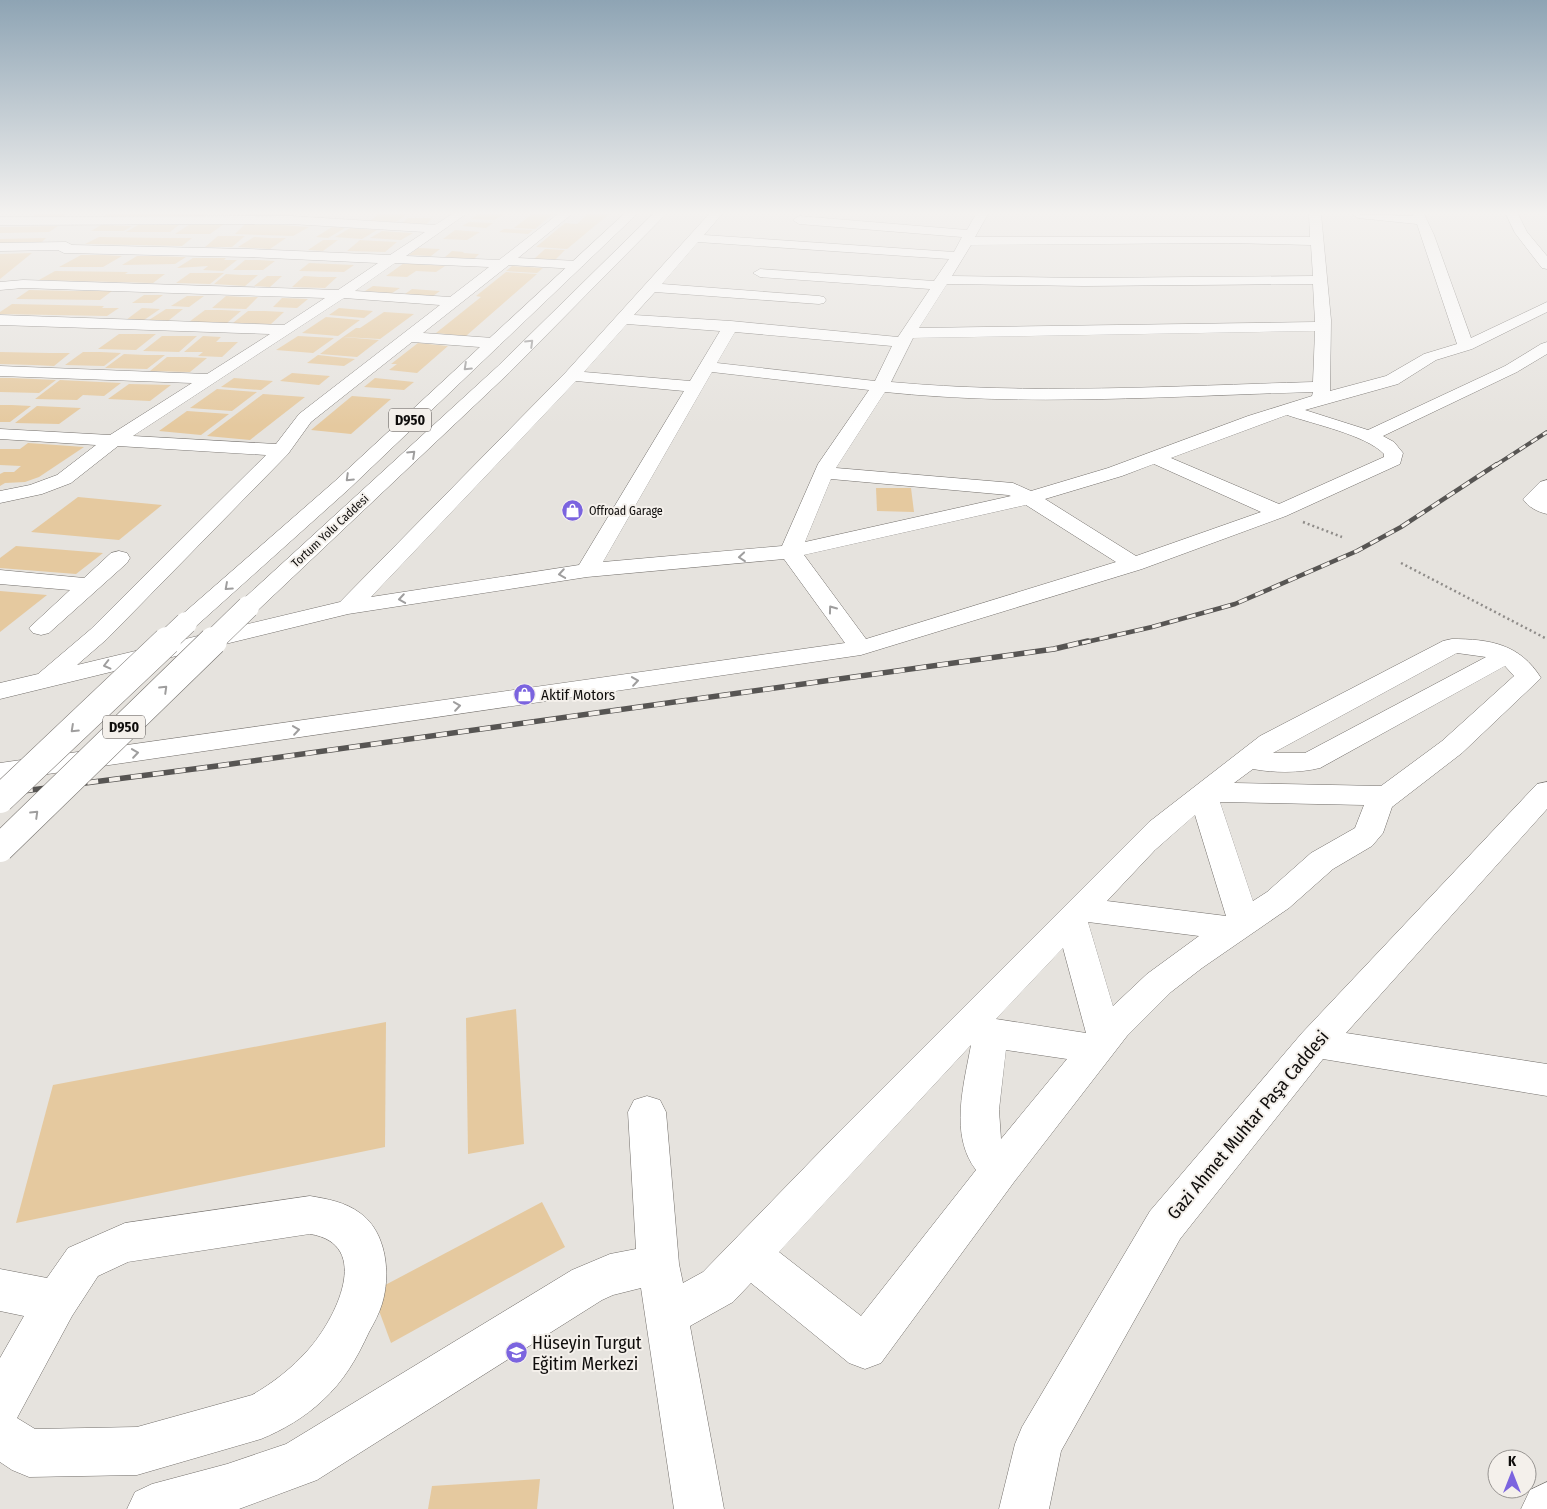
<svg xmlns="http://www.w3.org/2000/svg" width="1547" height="1509" viewBox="0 0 1547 1509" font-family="'Fira Sans Condensed',sans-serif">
  <rect width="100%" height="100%" fill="#e6e3de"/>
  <g fill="#e5c99f">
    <polygon points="35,214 65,214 64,217 32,219"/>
    <polygon points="107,214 207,214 201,218 100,219"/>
    <polygon points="248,214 289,214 286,217 245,217"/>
    <polygon points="379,214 407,214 396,222 370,221"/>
    <polygon points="478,214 504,214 494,220 471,219"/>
    <polygon points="532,214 553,214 535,229 514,228"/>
    <polygon points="588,214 609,214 567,249 536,247 565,223 577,224"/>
    <polygon points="408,218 432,218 427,224 402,223"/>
    <polygon points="469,222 493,223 486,228 462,226"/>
    <polygon points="180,224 170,232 126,232 138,225"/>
    <polygon points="190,224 224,224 210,234 175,234"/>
    <polygon points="245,224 281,225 309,227 293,236 235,234"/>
    <polygon points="101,225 132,226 124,231 91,231"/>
    <polygon points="58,226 49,232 0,233 0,227"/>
    <polygon points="332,227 345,228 328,238 316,237"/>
    <polygon points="350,228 363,229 377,230 362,239 335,237"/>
    <polygon points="504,229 533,230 528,234 499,232"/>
    <polygon points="455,230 480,232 467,240 443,239"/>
    <polygon points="382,231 395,232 413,233 401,240 370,238"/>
    <polygon points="218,236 245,236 232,247 205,247"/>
    <polygon points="99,237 161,238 192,238 182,246 85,244"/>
    <polygon points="254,237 270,238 286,238 270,249 238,247"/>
    <polygon points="46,238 40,244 0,245 0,239"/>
    <polygon points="323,240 338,240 323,251 308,250"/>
    <polygon points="360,240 376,241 397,242 385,252 347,251"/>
    <polygon points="418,248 440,249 431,256 409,255"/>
    <polygon points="545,249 565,250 555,260 534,259"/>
    <polygon points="452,251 464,252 463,253 479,254 474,259 445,257"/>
    <polygon points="32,253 0,279 0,254"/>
    <polygon points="81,255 104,255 122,256 103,267 59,267"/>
    <polygon points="137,256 153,256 186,257 175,264 122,265"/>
    <polygon points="193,258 226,258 224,260 237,260 223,271 203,270 208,266 177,268"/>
    <polygon points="245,260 259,260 275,261 263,270 233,270"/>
    <polygon points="309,263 354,265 344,272 299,271"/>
    <polygon points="404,263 445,266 436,272 416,271 407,277 386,276"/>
    <polygon points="512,266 543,268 537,273 506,271"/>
    <polygon points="55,271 128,272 125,274 165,274 153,283 39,280"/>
    <polygon points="506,272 537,274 466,336 436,333 481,297 476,296"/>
    <polygon points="190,273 224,273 210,284 176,283"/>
    <polygon points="226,274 242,275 258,275 245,286 214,284"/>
    <polygon points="267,276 282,276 270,287 254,286"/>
    <polygon points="304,276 320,277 337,277 325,288 292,287"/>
    <polygon points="373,286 400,288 392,293 365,291"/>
    <polygon points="412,289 440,291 433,296 405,294"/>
    <polygon points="29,290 74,291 112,291 100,300 16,299"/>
    <polygon points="144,295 163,295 152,303 132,303"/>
    <polygon points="187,296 204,296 189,307 171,306"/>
    <polygon points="226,296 242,297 258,297 246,309 212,308"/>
    <polygon points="282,298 308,299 297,308 273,307"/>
    <polygon points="12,304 104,306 102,308 119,308 107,316 0,314 0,312"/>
    <polygon points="142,308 160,309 144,320 126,320"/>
    <polygon points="339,308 373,311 364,318 329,315"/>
    <polygon points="166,309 183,309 168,321 149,320"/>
    <polygon points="205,310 222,310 241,311 227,323 189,322"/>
    <polygon points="248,311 265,311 284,312 271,324 233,323"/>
    <polygon points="384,312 414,314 380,339 343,337 356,328 360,328"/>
    <polygon points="326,317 360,320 338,336 302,333"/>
    <polygon points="119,334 156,334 136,350 98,349"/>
    <polygon points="162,336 197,336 179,352 143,351"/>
    <polygon points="203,336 221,337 216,342 238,342 222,357 198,356 203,352 184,352"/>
    <polygon points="298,336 334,338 313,353 276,350"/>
    <polygon points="343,337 379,340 357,357 320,354"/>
    <polygon points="418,343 448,346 417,373 389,370 397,364 391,364"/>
    <polygon points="0,352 49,353 70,353 54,366 33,365 0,364"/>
    <polygon points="83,352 100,352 121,353 104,366 65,365"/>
    <polygon points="124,354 145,355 165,355 147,369 105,368"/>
    <polygon points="318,355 355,359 344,366 307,363"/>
    <polygon points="167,357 187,357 207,358 190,372 150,371"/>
    <polygon points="292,373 330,376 319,385 280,381"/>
    <polygon points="0,378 12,378 56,380 39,393 0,392"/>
    <polygon points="234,378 273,381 261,390 221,387"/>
    <polygon points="375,378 414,382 404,390 364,387"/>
    <polygon points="60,380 100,382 121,383 104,396 83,395 77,400 35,399"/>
    <polygon points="129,384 171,385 150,401 108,399"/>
    <polygon points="217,389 257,392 232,411 190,408"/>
    <polygon points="263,394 305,397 250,440 207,436"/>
    <polygon points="352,396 391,399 351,434 311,430"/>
    <polygon points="0,405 12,405 31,406 10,422 0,422"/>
    <polygon points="37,406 81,408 59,424 15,423"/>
    <polygon points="187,411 229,414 201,435 159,431"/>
    <polygon points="28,443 84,447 39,477 25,482 5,483 0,486 0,474 4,472 14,472 21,466 0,465 0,449 20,449"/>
    <polygon points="876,488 911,488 914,512 877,511"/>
    <polygon points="78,497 162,505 119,540 31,532"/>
    <polygon points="16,546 103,553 76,574 0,568 0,558"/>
    <polygon points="0,591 47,595 0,632"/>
    <polygon points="516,1009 524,1144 468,1154 466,1018"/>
    <polygon points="386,1022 385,1147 16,1223 53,1085"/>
    <polygon points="542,1202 565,1247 391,1343 372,1292"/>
    <polygon points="540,1479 537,1509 428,1509 432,1486"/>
  </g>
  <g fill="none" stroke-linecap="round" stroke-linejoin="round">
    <defs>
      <g id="minor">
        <path d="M452 214H466L406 256 499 260 558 214H572L518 258 577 261 584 265 577 269 509 265 423 333 493 338 499 340 501 343 499 346 493 348 412 342 311 422 288 454 107 639 77 665 340 602 566 372 709 214H722L704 235 954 252 962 237 799 224 793 220 799 216 967 230 976 214H988L975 237H1310L1309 214H1321L1331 320 1330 391 1386 376 1424 354 1457 344 1417 224 1358 218 1352 214 1413 216 1412 214H1424L1434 235 1471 338 1547 302V312L1472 349 1436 360 1398 384 1305 410 1368 430 1505 366 1541 344 1547 342V354L1517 372 1383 436 1394 442 1403 453 1400 464 1286 516 1142 569 861 655 0 781V763L845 643 784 559 587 577 348 614 0 699V683L38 674 91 629 266 455 118 446 71 483 42 494 0 503V491L30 485 57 475 96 445 0 439V429L110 435 192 383 0 376V366L207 374 270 334 0 325V315L284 325 325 298 23 288 0 290V282L23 280 338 290 378 263 248 257 64 253 58 250 0 251V243L66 242 72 245 248 249 390 255 425 232 291 224 0 225V217L291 216 435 225ZM698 242 949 259 934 281 760 269 753 273 760 277 930 289 898 337 731 321 634 315 655 292 819 304 824 303 826 300 824 297 819 296 662 284ZM1229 243 1311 245 1313 276 1084 278 952 276 971 245ZM395 263 489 267 450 297 355 291ZM947 284 1084 286 1313 284 1315 322 919 328ZM344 298 440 305 299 414 276 444 133 436ZM627 324 720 331 690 381 584 372ZM1315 331 1313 382C1172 386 1031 395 891 382L913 338ZM735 332 892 346 875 381 717 363ZM712 372 869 390 818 464 782 546 603 562ZM576 381 684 391 579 565 371 597ZM885 392C1027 407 1171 396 1313 392L1312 396 1248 416 1108 468 1031 491 1013 483 836 468ZM1287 415C1313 424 1366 435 1384 454V457L1279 504 1171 458ZM1154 464 1261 512 1136 556 1045 499 1122 476ZM831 479 1008 495 1011 496 805 542ZM1026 505 1116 562 866 639 804 555Z"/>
        <polygon points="1506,214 1518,214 1527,232 1547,256 1547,269 1542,268 1515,233"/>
        <path d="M1547 480V514C1538 512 1528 507 1523 499L1540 482Z"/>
        <polygon points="119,551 127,553 130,558 127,563 49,633 41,635 33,633 29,628 70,590 0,584 0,570 84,578 111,553"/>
        <path d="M1452 639C1490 639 1520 644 1541 678L1462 753 1392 807 1383 833 1372 846 1333 869 1289 908 1202 968 1171 992 1127 1036 1014 1182 881 1363 865 1369 849 1363 751 1283 733 1302 690 1326 724 1509H674L641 1288 613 1295 602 1300 317 1480 239 1509H127L135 1492 152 1484 227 1464 286 1444 572 1270 610 1254 636 1249 628 1112 634 1100 647 1096 660 1100 666 1112 679 1264 683 1283 703 1272 838 1133 1149 822 1260 736 1443 641ZM1457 653 1486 657 1305 753H1273ZM1505 666 1514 676 1442 741 1381 786 1234 783 1253 769C1273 773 1300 773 1320 768ZM1220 802 1364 805 1355 828 1311 853 1267 892 1253 901ZM1195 815 1226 916 1107 901 1155 850ZM1088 922 1199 936 1147 974 1113 1006ZM1063 948 1086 1033 996 1019ZM971 1045C964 1084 949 1135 976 1170L861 1316 779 1252ZM1006 1050 1067 1059 1001 1139 999 1110Z"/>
        <polygon points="1547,782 1547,809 1346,1033 1547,1064 1547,1096 1323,1059 1180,1239 1061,1451 1049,1509 999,1509 1015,1444 1022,1427 1150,1211 1302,1033 1537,784"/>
        <path d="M310 1196C328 1199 345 1202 360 1213 387 1232 391 1275 382 1304 379 1314 374 1323 369 1332 357 1358 344 1381 322 1401 305 1417 283 1430 261 1439L137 1475 29 1477 12 1470 0 1462V1358L24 1316 0 1311V1269L47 1278 68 1248 125 1223ZM310 1234C374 1244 335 1320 308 1350 292 1368 273 1383 252 1395L137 1427 35 1429 17 1418 72 1316 98 1276 128 1262Z"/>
        <polygon points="1547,1482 1547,1509 1521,1509 1530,1490"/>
      </g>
      <g id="highway">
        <polygon points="624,214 637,214 349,489 194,628 186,630 178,628 174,623 178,618 335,481"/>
        <polygon points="653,214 666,214 510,372 256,612 248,614 240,612 236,607 240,602 498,366"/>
      </g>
    </defs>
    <use href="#minor" stroke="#736f6b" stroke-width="1"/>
    <use href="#highway" stroke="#736f6b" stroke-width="1"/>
    <g stroke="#8f8c89" stroke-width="2.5" stroke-dasharray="2 3" stroke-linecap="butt">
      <polyline points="1303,522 1342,537"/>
      <polyline points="1401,563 1547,639"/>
    </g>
    <use href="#minor" fill="#fff" fill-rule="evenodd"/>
    <use href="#highway" fill="#fff" fill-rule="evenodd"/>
    <defs>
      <polyline id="rail-far2" points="1496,465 1547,432"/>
      <polyline id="rail-far1" points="1082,643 1152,627 1235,604 1357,551 1401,527 1497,464"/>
      <polyline id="rail" points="0,794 217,766 1054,649 1088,641"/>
    </defs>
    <use href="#rail-far2" stroke="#575553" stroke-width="4"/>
    <use href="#rail-far1" stroke="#575553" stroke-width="4.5"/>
    <use href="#rail" stroke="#575553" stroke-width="5.5"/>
    <use href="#rail-far2" stroke="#f4f0eb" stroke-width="2.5" stroke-dasharray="7" stroke-linecap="butt"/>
    <use href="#rail-far1" stroke="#f4f0eb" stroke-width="3" stroke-dasharray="9" stroke-linecap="butt"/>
    <use href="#rail" stroke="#f4f0eb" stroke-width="4" stroke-dasharray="11" stroke-linecap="butt"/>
    <defs>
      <g id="highway-bridge-far1">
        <polyline points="165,643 186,623"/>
        <polyline points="211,643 248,607"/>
      </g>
      <g id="highway-bridge">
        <polyline points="0,799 167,641"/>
        <polyline points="0,848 213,641"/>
      </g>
    </defs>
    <use href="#highway-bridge-far1" stroke="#736f6b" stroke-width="23" stroke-linecap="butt"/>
    <use href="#highway-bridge" stroke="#736f6b" stroke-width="29" stroke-linecap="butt"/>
    <use href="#highway-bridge-far1" stroke="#fff" stroke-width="22"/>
    <use href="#highway-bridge" stroke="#fff" stroke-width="28"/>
  </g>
  <defs><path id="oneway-chevron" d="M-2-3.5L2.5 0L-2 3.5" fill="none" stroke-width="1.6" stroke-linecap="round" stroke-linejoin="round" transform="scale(1.25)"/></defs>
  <g stroke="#9f9e9e">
    <use href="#oneway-chevron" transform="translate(530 343) rotate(-44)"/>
    <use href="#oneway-chevron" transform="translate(467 367) rotate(137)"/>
    <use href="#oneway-chevron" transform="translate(412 454) rotate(-43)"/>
    <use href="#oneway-chevron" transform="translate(349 478) rotate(136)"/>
    <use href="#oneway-chevron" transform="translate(742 557) rotate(175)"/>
    <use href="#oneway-chevron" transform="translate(562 574) rotate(171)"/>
    <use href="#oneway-chevron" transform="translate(228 587) rotate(138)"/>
    <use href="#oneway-chevron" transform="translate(402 599) rotate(171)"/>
    <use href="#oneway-chevron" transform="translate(832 609) rotate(-126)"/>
    <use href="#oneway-chevron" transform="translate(107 665) rotate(166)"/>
    <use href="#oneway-chevron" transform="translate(635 681) rotate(-8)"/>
    <use href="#oneway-chevron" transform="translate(164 689) rotate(-44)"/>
    <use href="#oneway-chevron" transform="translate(457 706) rotate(-8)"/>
    <use href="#oneway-chevron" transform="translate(74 729) rotate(137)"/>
    <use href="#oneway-chevron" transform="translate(296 730) rotate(-8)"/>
    <use href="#oneway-chevron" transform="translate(135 753) rotate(-8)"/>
    <use href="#oneway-chevron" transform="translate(35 814) rotate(-44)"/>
  </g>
  <linearGradient id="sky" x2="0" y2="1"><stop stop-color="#8ea4b4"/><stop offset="0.5" stop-color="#f4f2f0"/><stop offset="1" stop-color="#f4f2f0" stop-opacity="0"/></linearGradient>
  <rect width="1547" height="426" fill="url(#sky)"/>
  <defs>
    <symbol id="shop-disc" viewBox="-11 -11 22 22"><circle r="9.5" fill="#7b64df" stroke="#f4f0eb"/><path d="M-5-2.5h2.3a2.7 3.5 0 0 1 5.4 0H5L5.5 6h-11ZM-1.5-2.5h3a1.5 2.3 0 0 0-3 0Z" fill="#fff"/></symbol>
    <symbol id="school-disc" viewBox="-11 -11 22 22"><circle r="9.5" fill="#7b64df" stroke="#f4f0eb"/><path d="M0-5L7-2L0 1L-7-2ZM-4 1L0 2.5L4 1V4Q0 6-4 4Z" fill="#fff"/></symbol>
  </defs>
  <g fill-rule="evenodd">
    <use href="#shop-disc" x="560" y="498" width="25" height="25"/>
    <use href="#shop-disc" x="512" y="682" width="25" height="25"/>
    <use href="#school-disc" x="504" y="1340" width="25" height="25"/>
  </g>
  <g text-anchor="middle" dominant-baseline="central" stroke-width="4" stroke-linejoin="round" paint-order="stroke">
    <g font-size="12" fill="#0f0d0c" stroke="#f4f0eb" text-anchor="start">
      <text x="589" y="511">Offroad Garage</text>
    </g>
    <g font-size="12" fill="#0f0d0c" stroke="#f4f0eb">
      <text transform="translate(330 531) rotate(-43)">Tortum Yolu Caddesi</text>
    </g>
    <g fill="#f4f0eb" stroke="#54514f" stroke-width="1">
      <rect x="389" y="408.5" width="42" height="23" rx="4"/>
      <rect x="103" y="715.5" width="42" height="23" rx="4"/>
    </g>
    <g font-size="14" font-weight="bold" fill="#0f0d0c">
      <text x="410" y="420">D950</text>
      <text x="124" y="727">D950</text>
    </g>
    <g font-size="15" fill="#0f0d0c" stroke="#f4f0eb" text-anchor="start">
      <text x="541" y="695">Aktif Motors</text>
    </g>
    <g font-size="18" fill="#0f0d0c" stroke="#f4f0eb">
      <text transform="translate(1248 1125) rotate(-50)">Gazi Ahmet Muhtar Paşa Caddesi</text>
    </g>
    <g font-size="18" fill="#0f0d0c" stroke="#f4f0eb" text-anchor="start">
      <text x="532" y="1343">Hüseyin Turgut<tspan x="532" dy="21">Eğitim Merkezi</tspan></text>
    </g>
  </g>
  <g transform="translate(1512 1474)"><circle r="24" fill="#f4f0eb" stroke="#989592"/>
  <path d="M0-4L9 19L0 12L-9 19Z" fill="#7b64df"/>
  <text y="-8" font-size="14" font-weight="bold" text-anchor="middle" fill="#0f0d0c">K</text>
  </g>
</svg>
